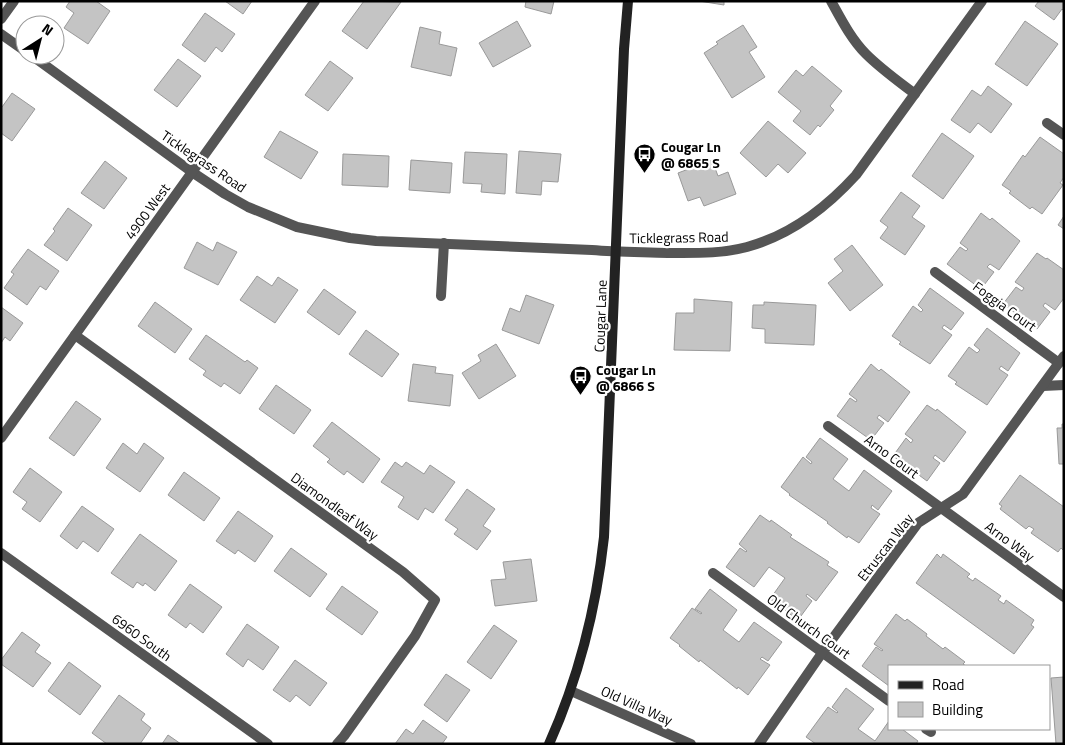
<svg xmlns="http://www.w3.org/2000/svg" width="1065" height="745" viewBox="0 0 1065 745" font-family="'Titillium Web',sans-serif">
  <rect width="100%" height="100%" fill="#fff"/>
  <g fill="#c4c4c4" stroke="#999">
    <polygon points="70,1 96,1 110,11 88,44 64,28 74,13 66,7"/>
    <polygon points="225,1 252,1 243,14"/>
    <polygon points="364,1 401,2 367,49 342,31"/>
    <polygon points="526,1 554,1 551,14 525,7"/>
    <polygon points="699,1 724,1 724,5"/>
    <polygon points="1039,1 1064,1 1064,11 1062,9 1054,20 1035,6"/>
    <polygon points="205,13 235,34 222,52 216,47 205,62 182,45"/>
    <polygon points="517,21 531,46 493,67 479,43"/>
    <polygon points="1025,21 1058,44 1027,86 995,64"/>
    <polygon points="743,25 757,47 749,52 765,77 732,98 704,53 718,44 716,42"/>
    <polygon points="420,27 441,32 439,44 457,48 451,76 411,67"/>
    <polygon points="178,59 201,76 177,107 154,90"/>
    <polygon points="330,61 353,78 328,111 305,95"/>
    <polygon points="812,66 842,91 830,106 834,110 820,127 818,125 810,135 793,121 801,111 778,92 796,70 803,76"/>
    <polygon points="988,86 1012,104 991,133 978,123 970,133 951,120 972,90 981,96"/>
    <polygon points="12,93 35,109 12,141 1,133 1,106 2,107"/>
    <polygon points="768,121 806,153 788,173 778,164 766,177 740,153"/>
    <polygon points="280,131 318,152 301,179 264,157"/>
    <polygon points="942,133 974,156 943,199 912,176"/>
    <polygon points="1040,137 1064,154 1064,177 1060,183 1063,185 1042,214 1032,207 1030,209 1009,193 1011,191 1002,185 1023,155 1025,157"/>
    <polygon points="519,151 561,154 558,182 542,181 541,195 516,193"/>
    <polygon points="465,152 507,154 505,194 481,192 482,184 463,183"/>
    <polygon points="343,154 389,156 388,187 342,185"/>
    <polygon points="411,160 452,163 450,193 409,190"/>
    <polygon points="712,160 718,176 728,172 736,194 704,206 700,197 688,201 678,173"/>
    <polygon points="105,161 127,178 104,209 81,193"/>
    <polygon points="901,192 920,206 912,217 925,226 905,255 880,238 888,227 880,221"/>
    <polygon points="68,208 92,225 67,261 44,245 55,231 53,229"/>
    <polygon points="981,213 990,220 992,218 1020,241 999,270 990,264 987,267 994,272 981,289 947,264 960,247 966,251 968,249 960,243"/>
    <polygon points="1064,216 1064,229 1058,225"/>
    <polygon points="197,242 213,251 217,242 237,252 218,285 184,268"/>
    <polygon points="852,245 883,285 850,311 828,283 843,271 834,259"/>
    <polygon points="28,249 59,271 46,290 40,286 27,305 4,288 14,274 11,272"/>
    <polygon points="1037,253 1046,259 1047,258 1064,270 1064,298 1055,310 1045,303 1043,306 1050,312 1037,329 1003,304 1016,287 1022,291 1024,288 1015,282"/>
    <polygon points="257,276 272,286 278,277 298,290 275,323 240,300"/>
    <polygon points="930,288 964,313 951,330 944,325 942,328 952,335 930,364 899,344 901,342 892,336 913,306 921,312 923,310 918,305"/>
    <polygon points="324,289 356,312 339,335 307,312"/>
    <polygon points="526,295 554,305 539,344 502,330 510,308 520,312"/>
    <polygon points="694,299 732,302 730,351 674,350 676,313 694,313"/>
    <polygon points="155,302 192,329 175,353 138,326"/>
    <polygon points="764,302 816,305 814,345 765,343 765,329 752,328 753,305 764,305"/>
    <polygon points="1,307 23,323 10,341 5,337 1,343"/>
    <polygon points="987,328 1020,353 1008,371 1001,366 999,369 1008,375 987,405 955,384 957,382 948,376 969,347 977,353 980,350 974,345"/>
    <polygon points="366,330 399,354 382,377 349,354"/>
    <polygon points="206,335 245,362 247,360 258,368 240,394 224,383 221,387 203,375 206,371 189,359"/>
    <polygon points="496,344 516,376 479,399 462,373 481,361 478,355"/>
    <polygon points="413,364 436,367 435,373 453,375 450,406 408,401"/>
    <polygon points="871,364 879,371 881,369 910,392 888,422 879,415 877,418 884,423 871,440 837,416 850,398 856,402 857,400 849,394"/>
    <polygon points="276,385 311,410 294,434 259,409"/>
    <polygon points="76,401 101,419 74,456 49,438"/>
    <polygon points="927,405 936,411 937,409 966,432 944,462 935,455 933,458 940,463 927,481 893,456 906,438 911,443 913,440 905,434"/>
    <polygon points="332,422 380,459 363,483 347,471 344,475 327,462 330,459 313,446"/>
    <polygon points="1062,424 1064,424 1064,464 1059,464 1057,428 1062,428"/>
    <polygon points="820,438 848,459 833,479 849,491 864,470 892,491 878,510 872,505 871,508 880,514 859,543 848,536 847,538 827,523 828,522 789,495 790,494 781,487 803,457 811,464 812,462 806,457"/>
    <polygon points="123,443 137,454 144,443 164,458 140,492 106,468"/>
    <polygon points="395,462 402,467 406,462 424,474 430,465 455,482 433,513 425,508 418,520 398,507 404,497 381,482"/>
    <polygon points="30,468 62,492 40,522 22,509 27,502 13,492"/>
    <polygon points="184,472 220,498 204,521 168,495"/>
    <polygon points="1020,475 1064,507 1064,551 1061,548 1058,552 1031,533 1034,529 1029,526 1026,529 1000,509 1002,506 999,504"/>
    <polygon points="467,489 495,509 483,526 491,531 477,550 454,534 458,529 445,520"/>
    <polygon points="82,506 114,529 98,552 83,541 77,549 60,536"/>
    <polygon points="238,511 273,536 255,562 238,550 235,554 216,541"/>
    <polygon points="760,515 770,522 771,520 792,535 790,537 829,562 827,565 838,572 816,601 807,594 806,596 812,601 798,620 770,599 785,578 769,567 754,587 726,567 740,548 746,552 747,551 739,544"/>
    <polygon points="140,534 177,561 155,591 145,583 143,586 137,582 133,588 111,573"/>
    <polygon points="291,548 327,574 310,597 274,571"/>
    <polygon points="937,554 941,558 943,554 970,574 967,577 973,581 975,578 1001,596 998,600 1004,604 1006,600 1034,620 1031,625 1034,627 1014,654 916,583"/>
    <polygon points="531,559 537,601 495,606 491,580 506,579 503,562"/>
    <polygon points="190,584 222,607 203,633 190,623 186,628 168,615"/>
    <polygon points="342,586 378,612 362,635 326,609"/>
    <polygon points="710,589 737,610 723,630 739,642 754,622 782,642 768,661 762,657 760,659 770,665 748,695 738,687 737,689 700,660 699,662 679,646 680,645 670,638 692,608 701,614 702,613 695,609"/>
    <polygon points="896,614 905,621 907,619 927,634 926,636 943,649 945,647 965,662 963,664 966,666 889,666 889,686 862,666 876,647 882,651 883,650 874,644"/>
    <polygon points="247,624 279,647 263,670 248,659 243,667 226,654"/>
    <polygon points="494,625 517,641 491,679 467,662"/>
    <polygon points="22,632 40,645 35,652 51,663 33,687 1,664 1,660"/>
    <polygon points="295,660 327,683 310,706 296,695 290,702 273,690"/>
    <polygon points="69,662 101,686 80,715 48,691"/>
    <polygon points="446,674 470,690 447,722 424,705"/>
    <polygon points="1064,677 1064,744 1056,744 1051,678"/>
    <polygon points="846,688 874,709 858,729 875,741 889,721 889,729 902,729 918,741 916,744 816,744 806,737 828,707 837,713 838,712 832,707"/>
    <polygon points="119,695 145,714 141,720 151,728 140,744 107,744 92,733"/>
    <polygon points="423,720 447,737 442,744 395,744 406,729 413,734"/>
    <polygon points="168,735 181,744 162,744"/>
  </g>
  <g fill="none" stroke-linecap="round" stroke-linejoin="round">
    <g stroke="#555" stroke-width="10">
      <path d="M831 1C841 19 851 39 866 54 881 69 898 81 915 94"/>
      <polyline points="1,19 14,1"/>
      <polyline points="1,34 25,51"/>
      <path d="M31 55 192 172 225 194 248 207 297 227 350 238 376 241C448 244 520 247 592 250 617 252 643 252 668 253 695 253 721 254 747 247 791 235 826 208 856 175L982 1"/>
      <polyline points="1047,123 1064,135"/>
      <polyline points="935,272 1059,363"/>
      <polyline points="441,296 444,243"/>
      <polyline points="75,335 403,572 435,600 415,636 344,736 337,744"/>
      <polyline points="1043,386 1064,385"/>
      <polyline points="828,426 1064,597"/>
      <polyline points="1,438 315,1"/>
      <polyline points="1,553 268,744"/>
      <polyline points="713,573 889,701"/>
      <polyline points="571,691 691,744"/>
      <polyline points="926,729 931,732"/>
      <polyline points="759,744 822,653 918,523 963,494 1064,356"/>
    </g>
    <path stroke="#222" stroke-width="10" d="M549 744C579 677 596 610 604 537L624 49 628 1"/>
  </g>
  <defs>
    <symbol id="bus-pin" viewBox="-11 -11 22 30"><path d="M0 17L-7.5 6A9.5 9.5 0 1 1 7.5 6Z" fill="#000" stroke="#fff"/><path d="M-5-6H5V4H4V6H2V4H-2V6H-4V4H-5ZM-3.5-4V0h7V-4ZM-3.5 1.2v1.5H-2V1.2ZM2 1.2v1.5H3.5V1.2Z" fill="#fff"/></symbol>
  </defs>
  <g fill-rule="evenodd">
    <use href="#bus-pin" x="632" y="142" width="25" height="34"/>
    <use href="#bus-pin" x="568" y="364" width="25" height="34"/>
  </g>
  <g text-anchor="middle" dominant-baseline="central" stroke-width="4.5" stroke-linejoin="round" paint-order="stroke">
    <g font-size="14" font-weight="bold" fill="#000" stroke="#fff" text-anchor="start">
      <text x="661" y="146">Cougar Ln<tspan x="661" dy="16">@ 6865 S</tspan></text>
      <text x="596" y="369">Cougar Ln<tspan x="596" dy="16">@ 6866 S</tspan></text>
    </g>
    <g font-size="14" fill="#000" stroke="#fff">
      <text transform="translate(204 161) rotate(34)">Ticklegrass Road</text>
      <text transform="translate(147 211) rotate(-54)">4900 West</text>
      <text transform="translate(679 237) rotate(-1)">Ticklegrass Road</text>
      <text transform="translate(1005 306) rotate(36)">Foggia Court</text>
      <text transform="translate(600 316) rotate(-88)">Cougar Lane</text>
      <text transform="translate(892 456) rotate(36)">Arno Court</text>
      <text transform="translate(335 506) rotate(36)">Diamondleaf Way</text>
      <text transform="translate(1010 541) rotate(36)">Arno Way</text>
      <text transform="translate(885 547) rotate(-52)">Etruscan Way</text>
      <text transform="translate(809 626) rotate(36)">Old Church Court</text>
      <text transform="translate(142 637) rotate(36)">6960 South</text>
      <text transform="translate(637 705) rotate(24)">Old Villa Way</text>
    </g>
  </g>
  <rect width="1065" height="745" fill="none" stroke="#000000" stroke-width="5"/>
  <rect x="888" y="665" width="162" height="65" fill="#ffffff" stroke="#999999"/>
  <rect x="898" y="681" width="25" height="8" fill="#222222" stroke="#999999"/>
  <text x="932" y="690" font-size="15" fill="#000000">Road</text>
  <rect x="898" y="702" width="25" height="15" fill="#c4c4c4" stroke="#999999"/>
  <text x="932" y="715" font-size="15" fill="#000000">Building</text>
  <g transform="translate(40 40) rotate(36)"><circle r="24" fill="#ffffff" stroke="#999999"/>
  <path d="M0-4L9 19L0 12L-9 19Z" fill="#000000"/>
  <text y="-8" font-size="14" font-weight="bold" text-anchor="middle" fill="#000000">N</text>
  </g>
</svg>
